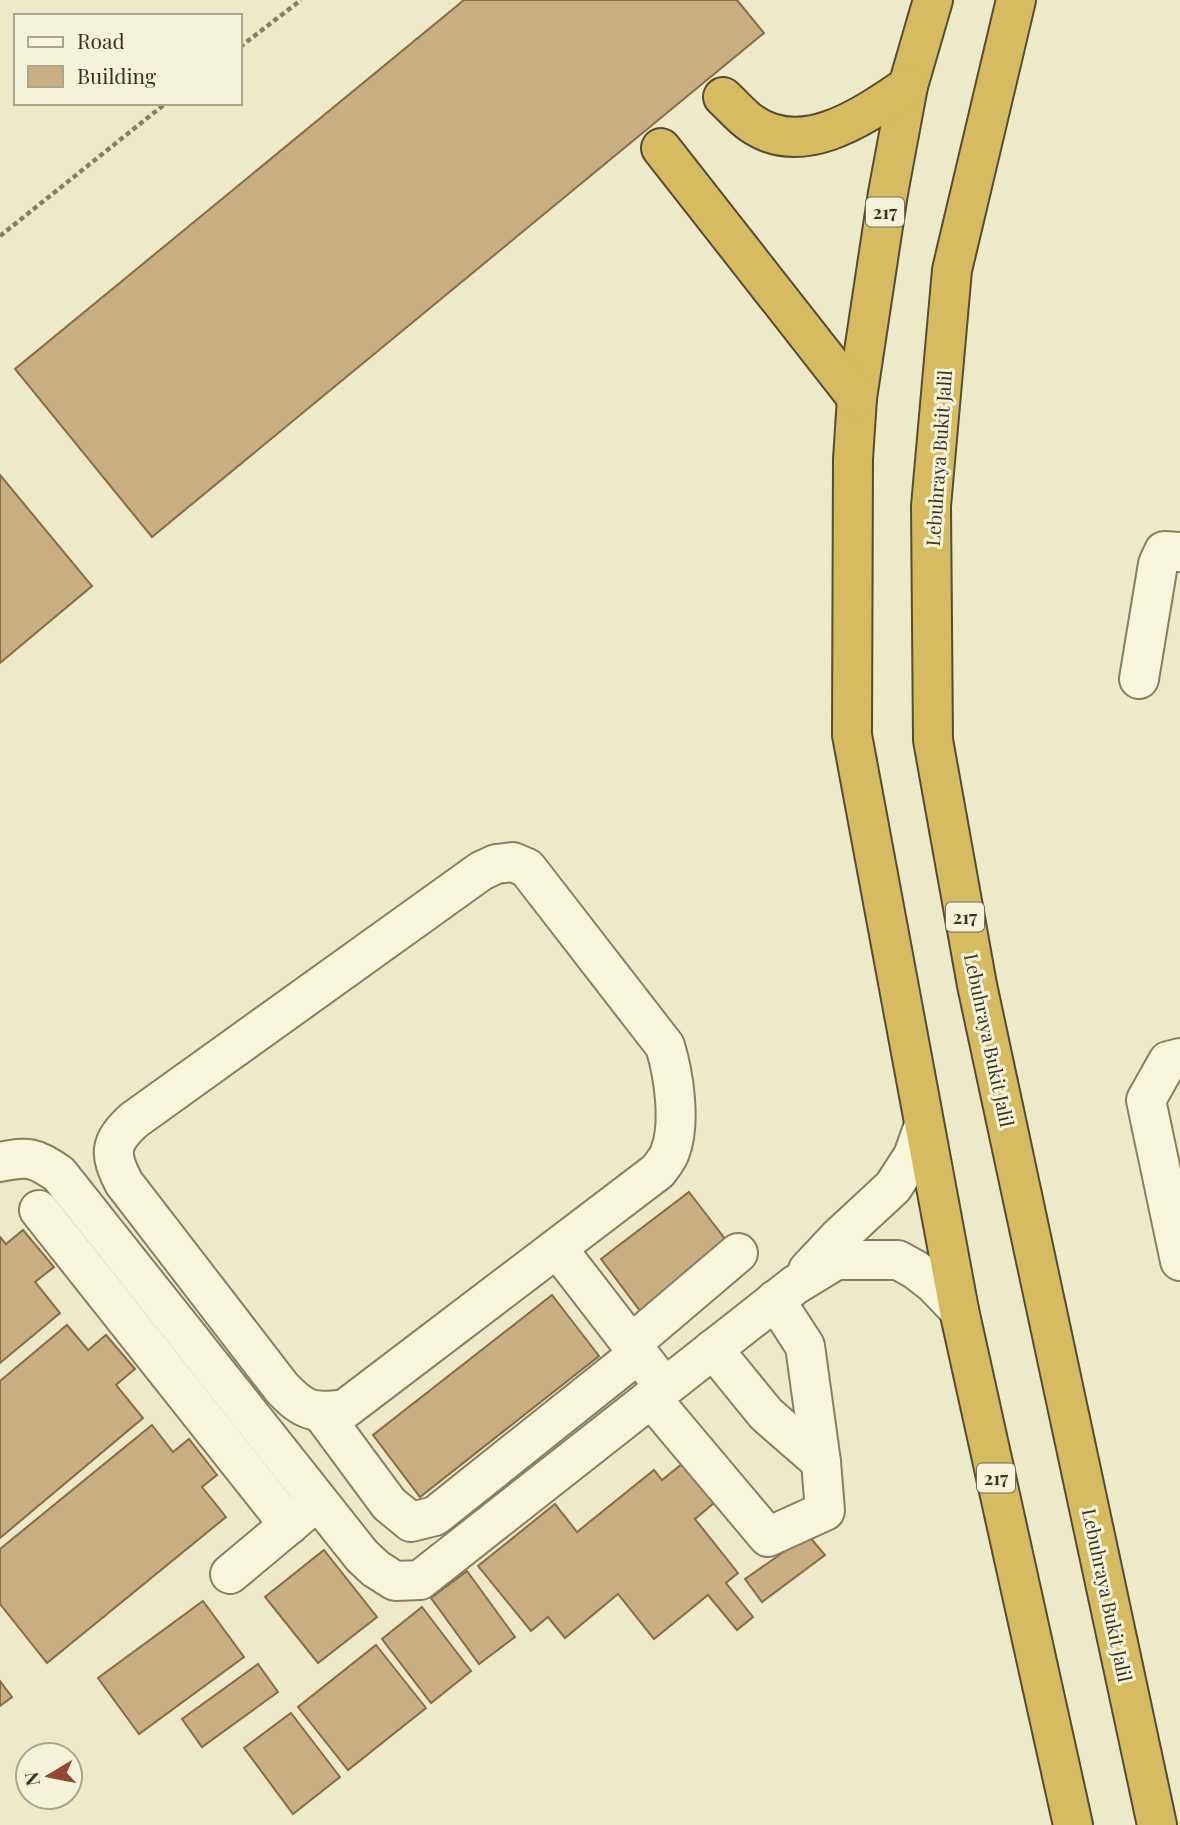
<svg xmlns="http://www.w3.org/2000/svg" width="1180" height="1825" viewBox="0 0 1180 1825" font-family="'Playfair Display',serif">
  <rect width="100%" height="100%" fill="#edeaca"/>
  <g fill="#c9ae82" stroke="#876d46" stroke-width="2">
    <polygon points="464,0 737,0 764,33 152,537 15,369"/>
    <polygon points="0,475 92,586 0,663"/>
    <polygon points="689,1192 729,1244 641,1312 601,1259"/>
    <polygon points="23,1230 54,1267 35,1282 60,1313 0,1363 0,1237 6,1244"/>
    <polygon points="552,1295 599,1356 420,1497 373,1435"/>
    <polygon points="67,1325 88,1350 106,1335 135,1369 116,1385 143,1418 0,1538 0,1381"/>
    <polygon points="152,1425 173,1452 189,1439 217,1475 202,1487 226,1517 47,1663 0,1604 0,1549"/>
    <polygon points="682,1464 714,1503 695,1519 738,1573 726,1583 753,1617 737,1630 708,1595 654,1639 618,1594 565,1638 548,1617 531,1631 478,1566 555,1504 577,1532 654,1470 662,1480"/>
    <polygon points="808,1535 825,1555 762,1602 745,1579"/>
    <polygon points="324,1550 377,1617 318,1663 265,1597"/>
    <polygon points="467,1571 515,1637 479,1664 431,1598"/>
    <polygon points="203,1601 244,1657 139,1734 98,1678"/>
    <polygon points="422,1607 471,1671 431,1703 382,1639"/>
    <polygon points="376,1645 426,1708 348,1770 298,1707"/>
    <polygon points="258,1664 278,1692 202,1747 182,1719"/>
    <polygon points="0,1681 12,1697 0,1706"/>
    <polygon points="291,1713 340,1777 293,1814 244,1748"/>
  </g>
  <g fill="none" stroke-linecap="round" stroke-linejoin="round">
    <defs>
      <g id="minor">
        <polyline points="1139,679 1158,564 1164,551 1180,552"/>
        <path d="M513 862 527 868 665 1046C674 1075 681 1124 670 1152 668 1159 662 1165 658 1171L345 1409C312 1413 305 1412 282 1388L124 1183C109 1154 109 1143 134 1120L481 871 496 864Z"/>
        <polyline points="1180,1058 1168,1061 1146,1100 1180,1261"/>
        <path d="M0 1162C29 1156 34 1157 59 1174L362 1556 376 1569 395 1581 420 1580 795 1285 836 1260H898L916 1270 934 1284 959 1310"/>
        <polyline points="39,1210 289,1525"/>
        <polyline points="557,1248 655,1375"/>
        <polyline points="808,1270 838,1238 893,1187 913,1156 924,1125"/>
        <polyline points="631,1344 738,1253"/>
        <polyline points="713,1349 766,1414 821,1462"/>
        <polyline points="651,1398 768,1537 825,1511 821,1462 805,1346 775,1300"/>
        <polyline points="321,1412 389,1504 411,1522 435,1516 638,1354"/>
        <polyline points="230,1574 309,1508"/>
      </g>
      <g id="highway">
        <polyline points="933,0 908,86 888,193 857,398 853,459 852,735 959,1310 1073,1825"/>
        <polyline points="1016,0 952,270 931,506 933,740 977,985 1157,1825"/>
        <path d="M723 97C732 105 741 116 751 123 803 160 865 115 908 86"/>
        <polyline points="661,148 857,398"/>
      </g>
    </defs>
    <use href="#minor" stroke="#897e5f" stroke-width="42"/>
    <use href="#highway" stroke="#574b33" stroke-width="42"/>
    <g stroke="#897e5f" stroke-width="4.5" stroke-dasharray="5 3.5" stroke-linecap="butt">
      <polyline points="240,47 301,0"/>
      <polyline points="0,236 166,103"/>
    </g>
    <use href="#minor" stroke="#f8f5dd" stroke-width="38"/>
    <use href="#highway" stroke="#d6bb61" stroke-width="38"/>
  </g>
  <g text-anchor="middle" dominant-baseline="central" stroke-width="6" stroke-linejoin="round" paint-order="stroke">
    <g fill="#f4f2d9" stroke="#726c59" stroke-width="2">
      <rect x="866" y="197.5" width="38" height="29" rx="5"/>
      <rect x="946" y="902.5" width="38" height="29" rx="5"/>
      <rect x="977" y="1463.5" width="38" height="29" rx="5"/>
    </g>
    <g font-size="18" font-weight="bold" fill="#3a3322">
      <text x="885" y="212">217</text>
      <text x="965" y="917">217</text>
      <text x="996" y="1478">217</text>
    </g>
    <g font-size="19" fill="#3a3322" stroke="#f4f2d9">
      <text transform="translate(938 458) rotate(-86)">Lebuhraya Bukit Jalil</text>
      <text transform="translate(990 1040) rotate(78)">Lebuhraya Bukit Jalil</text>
      <text transform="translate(1108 1595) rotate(78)">Lebuhraya Bukit Jalil</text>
    </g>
  </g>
  <rect x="14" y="14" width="228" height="91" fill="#f4f2d9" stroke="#aaa690" stroke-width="2"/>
  <rect x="28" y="37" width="35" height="10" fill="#f8f5dd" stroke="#aaa690" stroke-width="2"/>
  <text x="77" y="49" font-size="21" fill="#3a3322">Road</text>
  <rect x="28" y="66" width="35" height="21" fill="#c9ae82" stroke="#aaa690" stroke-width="2"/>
  <text x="77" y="84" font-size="21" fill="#3a3322">Building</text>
  <g transform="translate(49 1776) rotate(260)"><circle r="33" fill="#f4f2d9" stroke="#aaa690" stroke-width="2"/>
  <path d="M0-5L12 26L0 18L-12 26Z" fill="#954632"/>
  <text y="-10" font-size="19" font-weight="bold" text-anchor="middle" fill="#3a3322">N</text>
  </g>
</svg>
